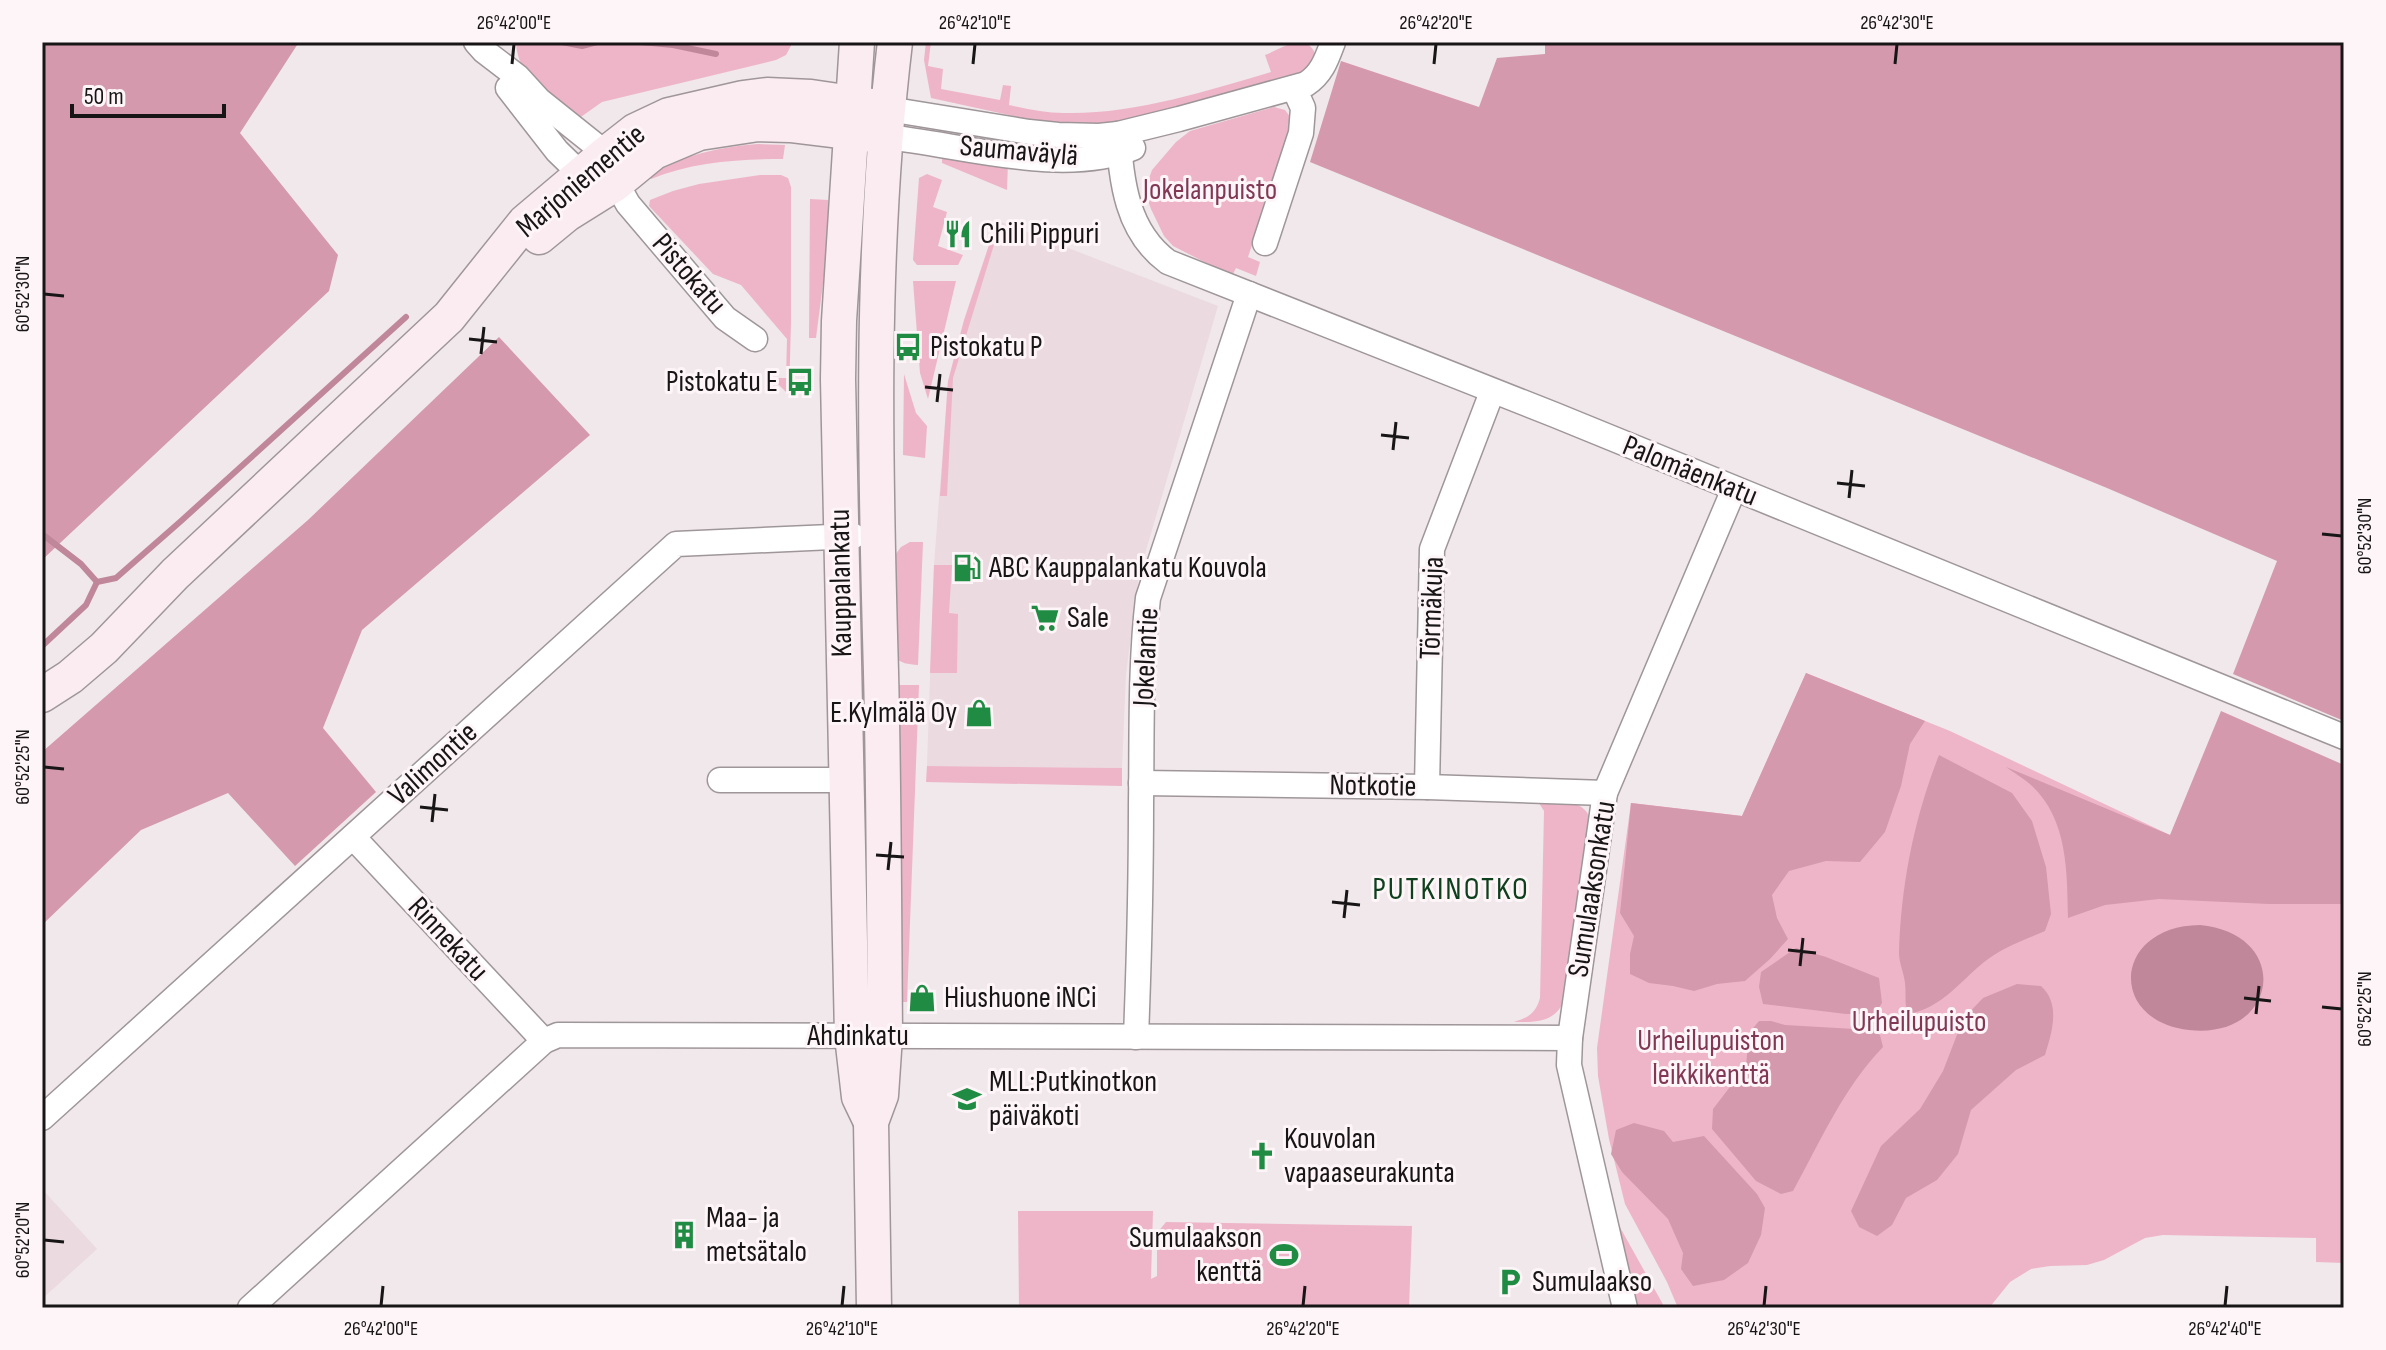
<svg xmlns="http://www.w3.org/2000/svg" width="2386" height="1350" viewBox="0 0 2386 1350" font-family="'Sofia Sans Condensed',sans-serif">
  <rect width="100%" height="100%" fill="#f0e8ea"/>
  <g fill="#ebdadf">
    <polygon points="1001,222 1218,306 1139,574 1126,674 1122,768 927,766 934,565 948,382"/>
    <polygon points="42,1189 97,1249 42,1299"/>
  </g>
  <g fill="#eeb5c8">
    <path d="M516 42H793L786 55 776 60 602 102 578 119C552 97 517 79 516 42Z"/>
    <path d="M926 42H931L928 66 943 69 941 89 1000 100 1003 85 1011 86 1009 105C1027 109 1045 113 1064 113 1130 115 1208 91 1271 72L1265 55C1275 51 1286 44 1296 43 1308 40 1319 51 1314 63 1311 68 1303 72 1299 76L1126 122 1086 125 1045 123 931 98 924 60Z"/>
    <polygon points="1274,107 1285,110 1291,118 1291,130 1248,257 1260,262 1256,276 1236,268 1232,276 1173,246 1164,236 1151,209 1147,198 1147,184 1152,170 1176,142 1190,131"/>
    <path d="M758 144 785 145 783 159C739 159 692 162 651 179L650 173C684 155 719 147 758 144Z"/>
    <polygon points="942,156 1008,162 1007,190 942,163"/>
    <polygon points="927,174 942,180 933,207 947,212 938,246 963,255 958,265 917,265 913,260 919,178"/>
    <polygon points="760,175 781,175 788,178 791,187 791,323 789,395 774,380 774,378 786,378 787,339 741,285 713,274 649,206 650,200 673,191 699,184"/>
    <polygon points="810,199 828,200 828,245 816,338 809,338"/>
    <polygon points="997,221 1001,222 953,378 947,496 940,496 948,381 964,320"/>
    <polygon points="913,281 956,281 928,399 920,373"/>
    <polygon points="904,374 916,413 927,426 925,458 903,455"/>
    <path d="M910 542H923L918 665C908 664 901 664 894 656L892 559 901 547Z"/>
    <polygon points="859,557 862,557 873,1002 865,1003 856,566"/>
    <polygon points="934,565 952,565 949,613 958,614 957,673 930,673"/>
    <polygon points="1806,673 1950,731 2170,835 2344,767 2344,1263 2316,1262 2316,1238 2163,1235 2145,1238 2104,1260 2087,1265 2050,1266 2031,1269 2010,1282 1989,1308 1678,1308 1667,1282 1625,1204 1609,1139 1598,1076 1597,1048 1631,803 1742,816"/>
    <polygon points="899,685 919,685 907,1002 898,1002 894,690"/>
    <polygon points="927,766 1122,768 1122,786 926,782"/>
    <path d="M1539 803C1560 803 1581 797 1590 818L1564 1001C1554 1023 1536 1022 1514 1022 1528 1018 1536 1013 1540 998L1544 811Z"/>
    <polygon points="1018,1211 1153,1211 1151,1279 1157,1276 1157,1233 1166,1222 1412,1226 1409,1308 1019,1308"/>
    <polygon points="1617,1222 1665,1308 1638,1308"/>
  </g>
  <g fill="#d499ad">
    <polygon points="42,42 299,42 240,133 338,255 329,291 42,560"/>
    <polygon points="1545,42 2344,42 2344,721 2233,674 2277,561 2107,488 1310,162 1341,61 1479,107 1497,58 1545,54"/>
    <polygon points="499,337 590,435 362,630 323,728 376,792 295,866 228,793 141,830 42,925 42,752 308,520"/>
    <polygon points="1806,673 1925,721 1910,744 1901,786 1885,832 1860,862 1826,861 1789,871 1772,895 1777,918 1788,939 1770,959 1745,981 1717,984 1694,991 1673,986 1649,983 1630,974 1630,954 1634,936 1620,913 1631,803 1742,816"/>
    <path d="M2221 711 2344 765V904H2269L2159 899 2105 905 2068 918C2067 872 2068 820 2032 786 2025 779 2014 773 2006 767L2170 835Z"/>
    <path d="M1939 755 2012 793 2032 821 2046 867 2051 914 2045 931C2029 938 2009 945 1994 955 1966 973 1947 1005 1913 1013L1906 1007C1905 999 1906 991 1905 983 1904 973 1899 963 1899 953 1901 884 1914 819 1939 755Z"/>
    <polygon points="1796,948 1826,957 1879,978 1882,1003 1875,1014 1846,1014 1763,1004 1759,987 1761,972"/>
    <path d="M2017 984 2041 986C2061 1004 2052 1032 2045 1055L2016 1070 1971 1110 1958 1154 1937 1180 1906 1198 1892 1225 1877 1236 1859 1227 1851 1211 1881 1146 1920 1109 1943 1071 1963 1019 1983 998Z"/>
    <path d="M1759 1021H1771L1785 1025 1872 1030 1880 1035 1883 1047C1844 1087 1820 1142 1793 1191L1781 1194 1756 1181 1712 1129 1713 1109 1746 1066 1749 1033Z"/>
    <polygon points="1634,1123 1664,1131 1673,1142 1704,1136 1757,1194 1765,1208 1761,1235 1748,1263 1724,1280 1693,1286 1681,1269 1683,1253 1668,1219 1622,1172 1611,1154 1616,1130"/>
  </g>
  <path fill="#c0879a" d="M2200 925C2293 934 2279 1040 2189 1030 2107 1021 2113 926 2200 925Z"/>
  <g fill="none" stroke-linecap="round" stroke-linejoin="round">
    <g stroke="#c0879a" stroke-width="6">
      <polyline points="562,42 582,46 597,42"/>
      <polyline points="641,42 673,45 716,54"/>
      <polyline points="42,534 81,564 97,582"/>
      <polyline points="42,646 86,605 97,582 116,578 181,521 406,317"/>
    </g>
    <defs>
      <g id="street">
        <polyline points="476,42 484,51 518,77 539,100 594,144 628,204 725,318 755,339"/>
        <polyline points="508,88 557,151 591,184"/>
        <path d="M888 109 1029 132 1058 135 1099 136 1118 134 1179 119 1306 84C1322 74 1327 58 1333 42"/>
        <path d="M1118 134C1122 182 1126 231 1168 262L1555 415 2344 737"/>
        <path d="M886 137C959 144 1063 177 1133 148"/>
        <polyline points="1265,243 1301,133 1303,108 1294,88"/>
        <polyline points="720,780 846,780"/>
        <polyline points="1141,783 1427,787 1605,793"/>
        <polyline points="1427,787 1432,549 1492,392"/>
        <polyline points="353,837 544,1041"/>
        <path d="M1136 1037C1139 960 1141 883 1141 805 1142 737 1140 666 1148 598L1249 294"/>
        <polyline points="42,1118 676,544 854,536"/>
        <polyline points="250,1308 544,1041 558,1035 1570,1038"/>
        <polyline points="1625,1308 1569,1065 1570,1038 1605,793 1734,489"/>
      </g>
      <g id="secondary">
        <polyline points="857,42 839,321 838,379 852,1036 859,1097 871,1122"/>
        <polyline points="539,237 567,214 615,184 654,152 699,133 758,124 790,125 872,135"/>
        <polyline points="42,695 70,677 104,648 175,574 449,317 525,222 603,156 635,131 669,115 743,98 767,95 811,97 872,106"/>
        <path d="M874 1308 871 1122 881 1095 885 1036C884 915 884 793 881 672 875 462 870 251 895 42"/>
      </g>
    </defs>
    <use href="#street" stroke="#9f9699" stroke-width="27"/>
    <use href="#secondary" stroke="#9f9699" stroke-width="37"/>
    <use href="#street" stroke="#fff" stroke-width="24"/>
    <use href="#secondary" stroke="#fbecf1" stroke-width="34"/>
  </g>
  <path fill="none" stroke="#181516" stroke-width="3" d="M512 64 514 44M973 64 975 44M1434 64 1436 44M1895 64 1897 44M44 294 64 296M469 339 497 342M481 354 484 327M925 387 953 390M937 402 940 374M1381 435 1409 438M1393 450 1396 422M1837 483 1865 486M1849 498 1852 470M2322 534 2342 536M44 767 64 769M420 807 448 810M432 822 435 794M876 855 904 857M888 870 891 842M1332 902 1360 905M1344 918 1347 890M1788 950 1816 953M1800 966 1803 938M2244 998 2271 1001M2322 1007 2342 1009M2256 1014 2259 986M44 1240 64 1242M381 1306 383 1286M842 1306 844 1286M1303 1306 1305 1286M1764 1306 1766 1286M2225 1306 2227 1286"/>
  <defs>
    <symbol id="restaurant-bare" viewBox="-9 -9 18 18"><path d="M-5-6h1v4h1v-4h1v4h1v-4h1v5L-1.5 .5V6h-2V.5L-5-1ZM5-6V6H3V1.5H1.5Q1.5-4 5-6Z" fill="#208c43" stroke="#fef5f8" stroke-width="2.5" paint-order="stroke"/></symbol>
    <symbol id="bus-bare" viewBox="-9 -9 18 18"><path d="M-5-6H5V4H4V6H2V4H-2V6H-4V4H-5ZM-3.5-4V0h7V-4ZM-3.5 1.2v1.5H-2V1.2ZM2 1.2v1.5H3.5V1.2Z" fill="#208c43" stroke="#fef5f8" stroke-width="2.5" paint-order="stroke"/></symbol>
    <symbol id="fuel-bare" viewBox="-9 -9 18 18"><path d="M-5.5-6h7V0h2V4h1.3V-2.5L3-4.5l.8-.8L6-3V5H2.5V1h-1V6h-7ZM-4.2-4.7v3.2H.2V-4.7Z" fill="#208c43" stroke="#fef5f8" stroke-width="2.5" paint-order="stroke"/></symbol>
    <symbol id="supermarket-bare" viewBox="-9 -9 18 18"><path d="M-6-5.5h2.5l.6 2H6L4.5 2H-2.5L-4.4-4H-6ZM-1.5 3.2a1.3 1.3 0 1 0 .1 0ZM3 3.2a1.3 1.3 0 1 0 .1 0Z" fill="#208c43" stroke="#fef5f8" stroke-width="2.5" paint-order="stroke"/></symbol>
    <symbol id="shop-bare" viewBox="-9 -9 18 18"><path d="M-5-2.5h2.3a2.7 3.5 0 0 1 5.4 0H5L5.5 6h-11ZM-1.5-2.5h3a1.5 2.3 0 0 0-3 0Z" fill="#208c43" stroke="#fef5f8" stroke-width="2.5" paint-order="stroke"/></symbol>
    <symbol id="school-bare" viewBox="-9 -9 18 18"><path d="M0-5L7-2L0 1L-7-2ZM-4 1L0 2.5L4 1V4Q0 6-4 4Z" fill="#208c43" stroke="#fef5f8" stroke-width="2.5" paint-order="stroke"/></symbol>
    <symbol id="church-bare" viewBox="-9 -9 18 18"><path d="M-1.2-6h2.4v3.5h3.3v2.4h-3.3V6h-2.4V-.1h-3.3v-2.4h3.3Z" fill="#208c43" stroke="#fef5f8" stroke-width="2.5" paint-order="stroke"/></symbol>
    <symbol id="building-bare" viewBox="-9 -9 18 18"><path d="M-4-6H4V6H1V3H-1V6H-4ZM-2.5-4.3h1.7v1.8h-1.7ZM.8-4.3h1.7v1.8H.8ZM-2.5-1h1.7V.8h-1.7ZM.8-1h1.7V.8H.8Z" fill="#208c43" stroke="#fef5f8" stroke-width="2.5" paint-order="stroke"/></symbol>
    <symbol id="stadium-bare" viewBox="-9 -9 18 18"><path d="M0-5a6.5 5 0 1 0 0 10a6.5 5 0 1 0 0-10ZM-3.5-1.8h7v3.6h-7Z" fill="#208c43" stroke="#fef5f8" stroke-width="2.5" paint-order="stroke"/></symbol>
    <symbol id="parking-bare" viewBox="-9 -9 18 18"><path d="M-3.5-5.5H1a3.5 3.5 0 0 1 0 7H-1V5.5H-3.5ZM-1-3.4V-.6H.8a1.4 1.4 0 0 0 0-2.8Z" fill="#208c43" stroke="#fef5f8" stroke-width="2.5" paint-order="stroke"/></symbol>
  </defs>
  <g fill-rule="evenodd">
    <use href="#restaurant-bare" x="938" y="214" width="40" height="40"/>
    <use href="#bus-bare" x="888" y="327" width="40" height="40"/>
    <use href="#bus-bare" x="780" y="362" width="40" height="40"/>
    <use href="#fuel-bare" x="947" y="548" width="40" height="40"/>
    <use href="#supermarket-bare" x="1025" y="598" width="40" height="40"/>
    <use href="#shop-bare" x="959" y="693" width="40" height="40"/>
    <use href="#shop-bare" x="902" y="978" width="40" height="40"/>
    <use href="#school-bare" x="947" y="1079" width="40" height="40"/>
    <use href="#church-bare" x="1242" y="1136" width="40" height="40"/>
    <use href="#building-bare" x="664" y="1215" width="40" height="40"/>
    <use href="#stadium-bare" x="1264" y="1235" width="40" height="40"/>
    <use href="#parking-bare" x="1490" y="1262" width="40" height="40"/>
  </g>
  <g text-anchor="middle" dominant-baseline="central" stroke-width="6" stroke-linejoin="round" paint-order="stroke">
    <g font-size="30" fill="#181516" stroke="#fef5f8">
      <text transform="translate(1019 151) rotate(5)">Saumaväylä</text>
      <text transform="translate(581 181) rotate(-40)">Marjoniementie</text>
      <text transform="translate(689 274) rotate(49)">Pistokatu</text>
      <text transform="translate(1690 471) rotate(22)">Palomäenkatu</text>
      <text transform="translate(841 583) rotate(-91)">Kauppalankatu</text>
      <text transform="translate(1432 608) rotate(-88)">Törmäkuja</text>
      <text transform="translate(1146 657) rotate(-87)">Jokelantie</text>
      <text transform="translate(433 764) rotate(-42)">Valimontie</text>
      <text transform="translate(1373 786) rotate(1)">Notkotie</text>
      <text transform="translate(1592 889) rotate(-81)">Sumulaaksonkatu</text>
      <text transform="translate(448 939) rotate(47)">Rinnekatu</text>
      <text x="858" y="1036">Ahdinkatu</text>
    </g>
    <g font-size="30" fill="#813855" stroke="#fef5f8">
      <text x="1210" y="190">Jokelanpuisto</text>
      <text x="1919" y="1022">Urheilupuisto</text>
      <text x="1711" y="1041">Urheilupuiston<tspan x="1711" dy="34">leikkikenttä</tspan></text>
    </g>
    <g font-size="30" fill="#181516" stroke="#fef5f8" text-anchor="start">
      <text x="980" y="234">Chili Pippuri</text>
      <text x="930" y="347">Pistokatu P</text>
      <text x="778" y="382" text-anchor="end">Pistokatu E</text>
      <text x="989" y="568">ABC Kauppalankatu Kouvola</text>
      <text x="1067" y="618">Sale</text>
      <text x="957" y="713" text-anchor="end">E.Kylmälä Oy</text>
      <text x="944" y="998">Hiushuone iNCi</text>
      <text x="989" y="1082">MLL:Putkinotkon<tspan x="989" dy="34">päiväkoti</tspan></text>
      <text x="1284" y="1139">Kouvolan<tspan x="1284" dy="34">vapaaseurakunta</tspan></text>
      <text x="706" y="1218">Maa- ja<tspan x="706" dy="34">metsätalo</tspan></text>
      <text x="1262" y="1238" text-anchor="end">Sumulaakson<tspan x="1262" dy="34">kenttä</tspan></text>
      <text x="1532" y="1282">Sumulaakso</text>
    </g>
    <g font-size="32" letter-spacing="2" fill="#0e401d" stroke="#fef5f8">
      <text x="1451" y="889">PUTKINOTKO</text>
    </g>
  </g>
  <rect width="2386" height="1350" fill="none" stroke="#fef5f8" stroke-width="88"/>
  <path d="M72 104v12h152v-12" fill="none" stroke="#181516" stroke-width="4"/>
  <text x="84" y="104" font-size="24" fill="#181516" stroke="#fef5f8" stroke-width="6" paint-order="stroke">50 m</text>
  <rect x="44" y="44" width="2298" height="1262" fill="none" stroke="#181516" stroke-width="3"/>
  <g font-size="20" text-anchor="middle" fill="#181516">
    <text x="514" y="29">26°42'00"E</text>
    <text x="975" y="29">26°42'10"E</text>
    <text x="1436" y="29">26°42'20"E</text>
    <text x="1897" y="29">26°42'30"E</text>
    <text transform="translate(22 294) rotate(-90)" y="7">60°52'30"N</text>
    <text transform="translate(2364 536) rotate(-90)" y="7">60°52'30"N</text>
    <text transform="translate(22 767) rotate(-90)" y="7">60°52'25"N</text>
    <text transform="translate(2364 1009) rotate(-90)" y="7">60°52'25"N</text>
    <text transform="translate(22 1240) rotate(-90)" y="7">60°52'20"N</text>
    <text x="381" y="1335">26°42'00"E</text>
    <text x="842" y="1335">26°42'10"E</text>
    <text x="1303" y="1335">26°42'20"E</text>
    <text x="1764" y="1335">26°42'30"E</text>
    <text x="2225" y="1335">26°42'40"E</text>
  </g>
</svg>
